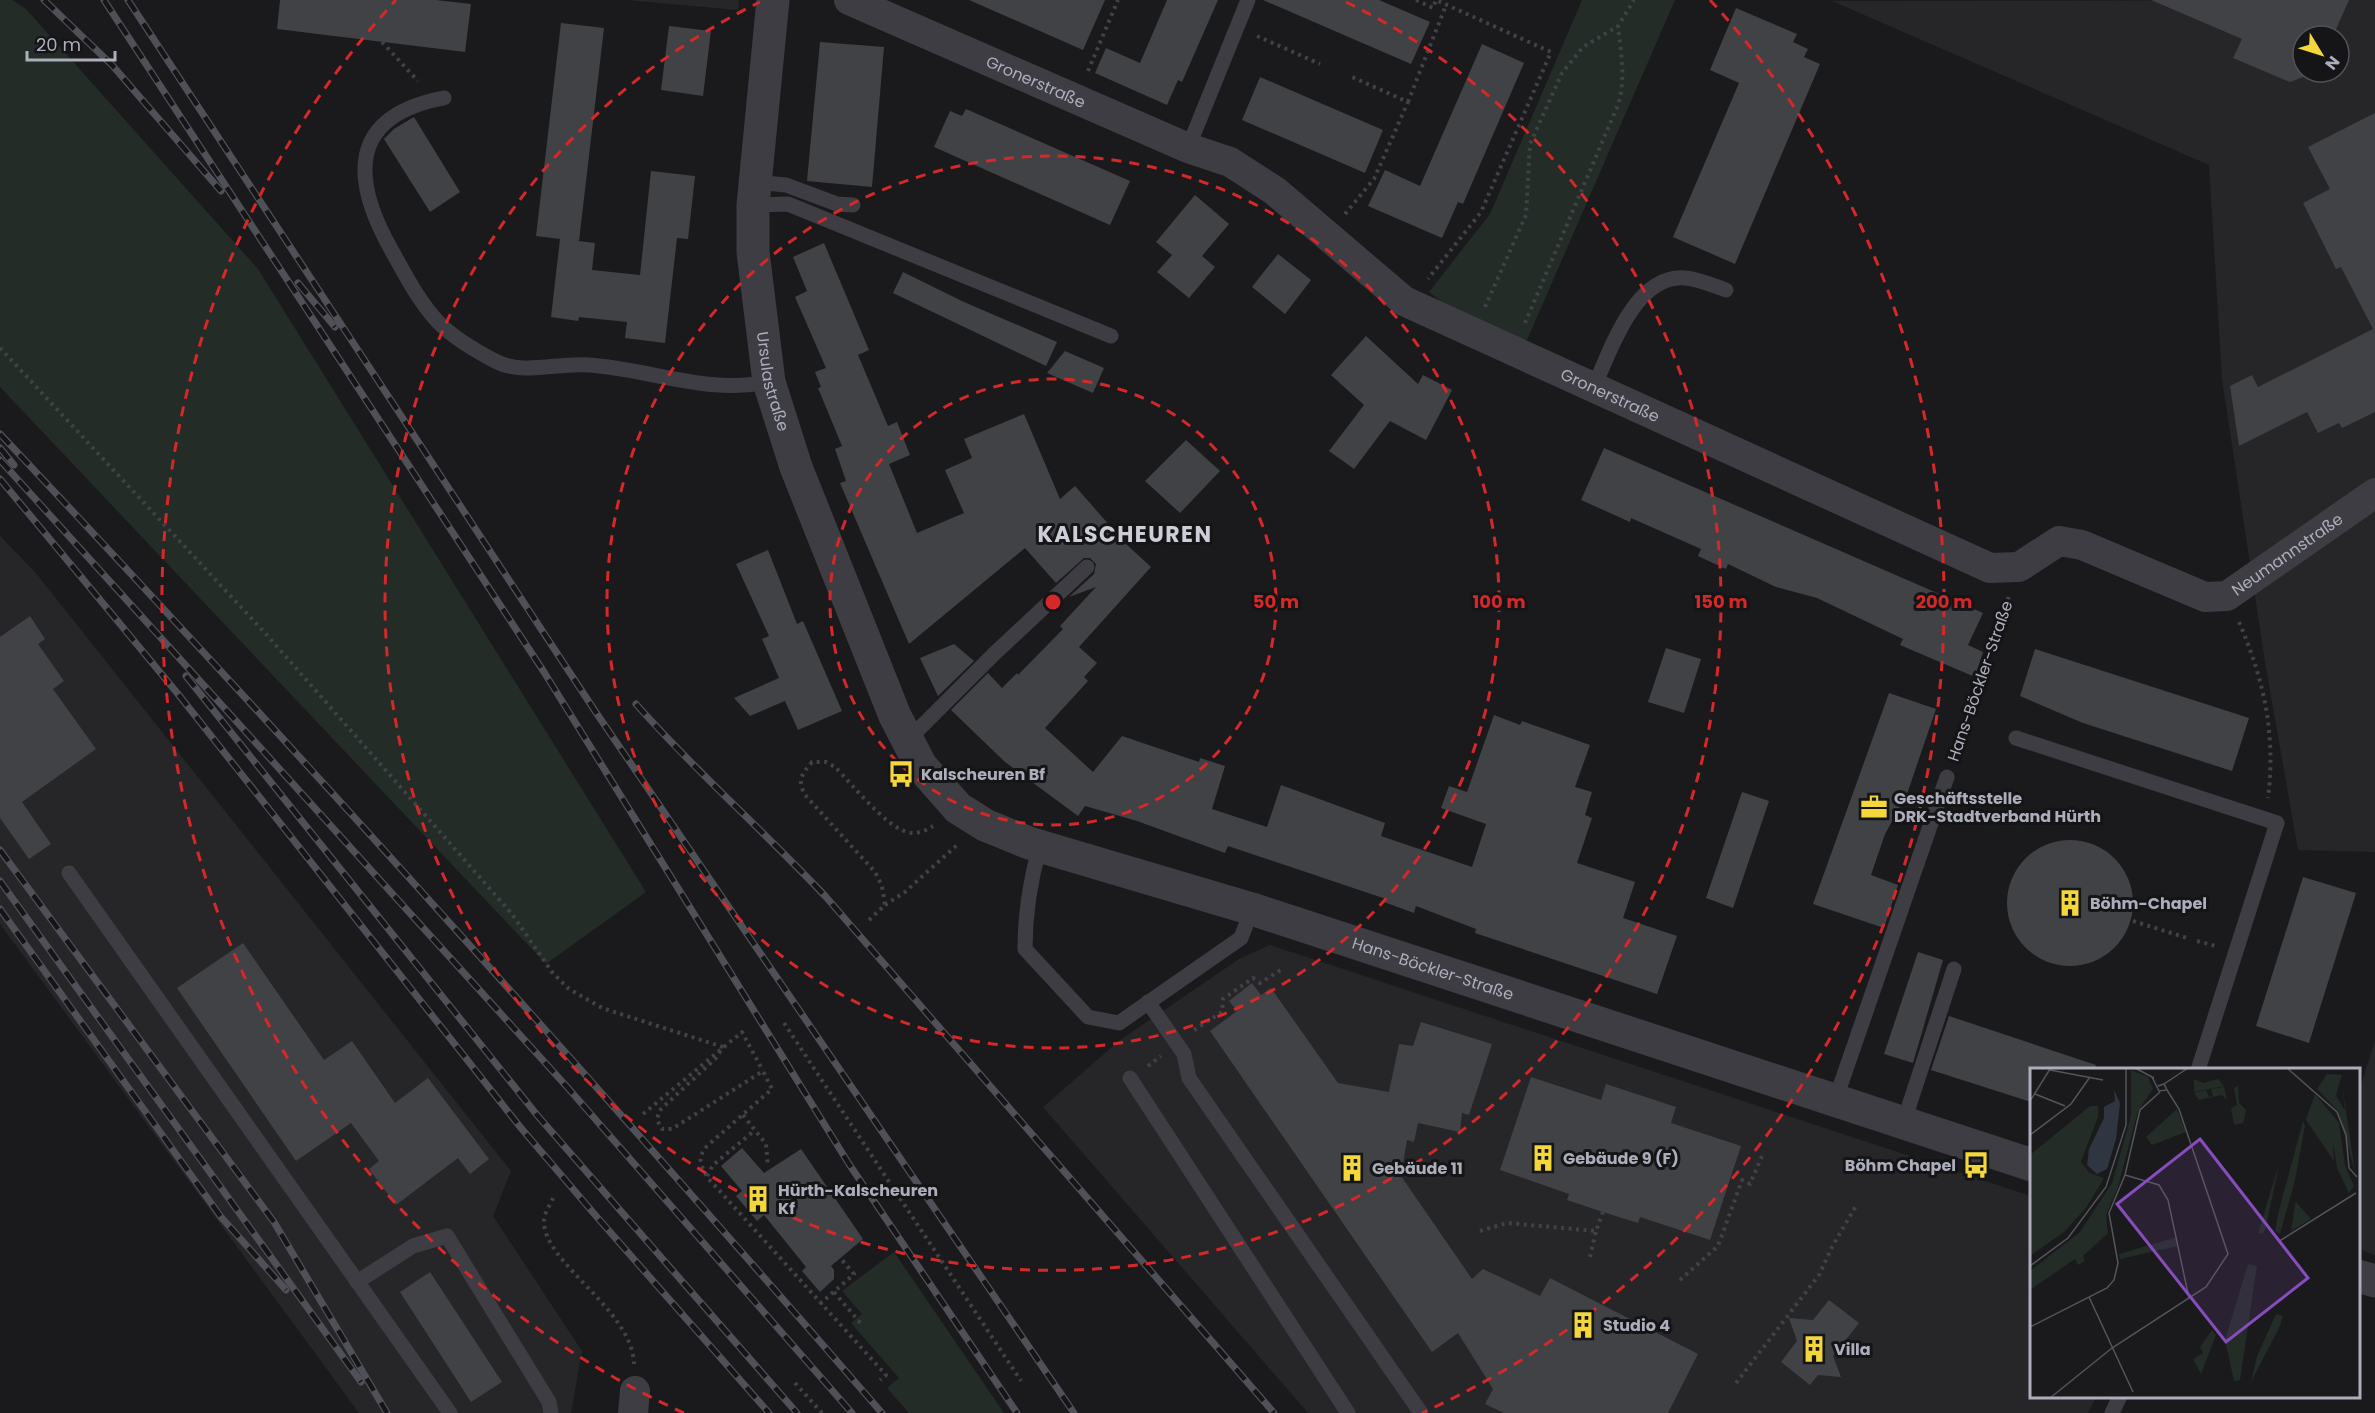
<svg xmlns="http://www.w3.org/2000/svg" width="2375" height="1413" viewBox="0 0 2375 1413" font-family="Poppins,sans-serif">
  <rect width="100%" height="100%" fill="#1a1a1c"/>
  <g fill="#262629" fill-rule="evenodd">
    <polygon points="626,0 739,0 738,10"/>
    <path d="M2375 0V852L2298 850 2265 662 2222 379 2209 165 1832 1ZM2303 36H2339V72H2303Z"/>
    <polygon points="0,536 35,572 511,1171 493,1216 582,1351 571,1413 359,1413 0,924"/>
    <polygon points="1270,945 2031,1196 2032,1396 2096,1397 2088,1413 1308,1413 1043,1107 1119,1041 1239,959"/>
    <polygon points="2375,1041 2375,1255 2359,1249 2358,1094"/>
  </g>
  <g fill="#232c26">
    <polygon points="0,0 12,0 26,9 258,269 646,892 546,964 0,387"/>
    <polygon points="1582,0 1675,0 1524,347 1469,323 1429,292 1490,214"/>
    <polygon points="894,1252 1004,1413 909,1413 887,1388 899,1378 851,1323 862,1314 842,1291"/>
  </g>
  <g fill="#414246">
    <polygon points="280,0 436,0 471,4 465,52 277,29"/>
    <polygon points="969,0 1105,0 1083,50"/>
    <polygon points="1167,0 1218,0 1182,82 1178,80 1167,105 1095,73 1106,48 1140,63"/>
    <polygon points="1263,0 1379,0 1430,22 1411,64"/>
    <polygon points="2151,0 2349,0 2333,36 2303,36 2303,72 2317,72 2290,82 2233,58 2242,39"/>
    <polygon points="1736,8 1797,34 1793,42 1808,49 1804,57 1820,64 1735,264 1673,237 1739,83 1710,70"/>
    <polygon points="561,23 604,28 579,241 570,240 595,243 592,270 640,275 651,171 695,176 688,239 677,238 665,343 625,338 627,322 579,317 578,321 551,317 560,239 536,236"/>
    <polygon points="669,26 711,31 703,96 661,90"/>
    <polygon points="820,42 884,47 872,187 807,181"/>
    <polygon points="1482,44 1524,63 1463,204 1458,202 1442,238 1368,206 1385,170 1420,186"/>
    <polygon points="1260,77 1383,130 1365,173 1242,120"/>
    <polygon points="966,109 1130,181 1110,225 934,147 950,111 962,116"/>
    <polygon points="2375,113 2375,412 2342,428 2339,423 2318,433 2307,412 2239,446 2230,386 2252,375 2258,387 2373,329 2341,267 2336,269 2303,203 2330,189 2308,147"/>
    <polygon points="414,117 460,192 430,212 384,139 394,129"/>
    <polygon points="1195,195 1229,224 1202,256 1215,267 1189,298 1157,272 1172,255 1156,242"/>
    <polygon points="824,243 869,350 858,355 888,426 897,422 910,455 889,464 917,533 964,513 945,470 972,458 964,439 1024,414 1060,499 1075,486 1125,543 1151,567 1079,647 1097,663 1084,677 1088,681 1045,728 1093,772 1122,736 1199,762 1200,758 1225,766 1212,809 1267,827 1281,785 1385,823 1381,836 1472,867 1486,824 1441,808 1449,786 1467,792 1494,715 1520,725 1522,721 1590,745 1575,787 1592,792 1585,815 1592,818 1577,863 1635,882 1623,918 1677,936 1657,994 1475,933 1476,929 1416,906 1414,913 1384,902 1386,899 1228,846 1225,853 1137,821 1085,806 1078,816 1005,762 951,710 988,673 1002,688 1017,673 1018,675 1063,629 1060,626 1096,587 1069,597 1094,574 1096,564 1090,558 1084,558 1056,583 1025,548 909,644 840,483 846,481 835,449 842,446 818,388 821,387 815,372 826,368 795,297 807,291 793,257"/>
    <polygon points="1278,254 1311,280 1285,314 1252,287"/>
    <polygon points="903,272 964,302 1057,342 1046,366 893,293"/>
    <polygon points="1366,336 1418,384 1423,375 1452,390 1426,440 1390,421 1354,469 1329,451 1364,405 1331,375"/>
    <polygon points="1065,351 1104,368 1093,393 1047,373"/>
    <polygon points="1186,440 1220,471 1180,513 1145,481"/>
    <polygon points="1604,448 1983,613 1968,645 1983,652 1975,677 1900,645 1903,639 1817,598 1776,587 1728,564 1726,569 1698,556 1701,549 1631,518 1630,522 1581,500"/>
    <polygon points="768,550 797,624 803,621 842,711 798,730 785,701 750,716 734,698 779,678 762,639 769,636 736,564"/>
    <polygon points="30,616 45,639 38,644 64,681 53,689 96,749 22,802 51,844 29,859 0,818 0,637"/>
    <polygon points="954,644 974,661 938,696 920,658"/>
    <polygon points="1666,648 1701,659 1684,713 1648,702"/>
    <polygon points="2035,649 2249,718 2232,771 2083,723 2020,696"/>
    <polygon points="1889,693 1936,709 1907,794 1885,834 1871,875 1898,885 1884,928 1813,904"/>
    <polygon points="1742,792 1769,801 1733,908 1706,898"/>
    <circle cx="2070" cy="903" r="63"/>
    <polygon points="2303,877 2356,893 2309,1043 2256,1026"/>
    <polygon points="243,943 324,1060 352,1041 395,1103 428,1078 489,1159 470,1174 458,1158 396,1205 369,1169 379,1161 351,1123 296,1161 177,988"/>
    <polygon points="1918,952 1943,960 1913,1063 1884,1054"/>
    <polygon points="1252,983 1261,995 1271,988 1338,1083 1389,1092 1399,1044 1413,1046 1421,1022 1492,1044 1469,1115 1462,1113 1460,1132 1418,1123 1414,1142 1407,1140 1401,1176 1472,1279 1483,1269 1540,1296 1550,1278 1698,1354 1668,1413 1504,1413 1485,1404 1493,1389 1458,1333 1432,1352 1210,1031 1237,1011 1229,1001"/>
    <polygon points="1949,1016 2096,1065 2095,1070 2031,1070 2031,1102 1931,1070"/>
    <polygon points="1531,1077 1601,1100 1606,1084 1676,1107 1671,1123 1741,1146 1710,1240 1640,1217 1638,1223 1603,1212 1567,1200 1569,1194 1500,1170"/>
    <polygon points="742,1148 764,1173 801,1149 863,1239 831,1266 834,1270 834,1279 820,1292 802,1271 806,1267 764,1215 757,1221 736,1196 742,1191 721,1166"/>
    <polygon points="430,1272 502,1382 471,1402 400,1292"/>
    <polygon points="1829,1300 1859,1323 1833,1356 1841,1377 1818,1375 1810,1385 1781,1362 1797,1341 1789,1318 1813,1320"/>
  </g>
  <g fill="none" stroke-linecap="round" stroke-linejoin="round">
    <g stroke="#414148" stroke-width="4" stroke-dasharray="3 4.5" stroke-linecap="butt">
      <polyline points="1416,0 1433,8 1436,0 1551,52 1481,212 1428,279"/>
      <polyline points="1257,36 1320,64"/>
      <polyline points="382,42 418,81"/>
      <polyline points="1088,71 1118,0"/>
      <polyline points="1408,102 1446,5"/>
      <polyline points="1345,214 1374,179 1408,102 1352,77"/>
      <polyline points="1485,307 1526,215 1530,144 1562,73 1583,47 1618,26 1634,0"/>
      <path d="M1525 323 1618 105C1626 79 1621 53 1618 26"/>
      <path d="M0 348 266 634 512 914 552 972 569 989 602 1008 723 1047 716 1058 659 1111 657 1120 662 1129H672L763 1071 772 1089 707 1146C697 1158 700 1163 707 1177L886 1375 880 1380"/>
      <path d="M2239 622C2264 680 2276 734 2268 798"/>
      <polyline points="1955,756 2009,596"/>
      <polyline points="885,905 905,892 957,845"/>
      <path d="M869 920 885 905 882 886 875 872 805 795C797 780 802 774 812 762H826L835 767C852 784 885 826 907 832 916 835 925 831 933 826"/>
      <polyline points="2133,921 2187,938"/>
      <polyline points="2197,941 2216,946"/>
      <polyline points="784,1023 1021,1381"/>
      <polyline points="1194,1030 1222,1012 1223,999 1253,978 1260,983 1284,968"/>
      <polyline points="1148,1066 1161,1056"/>
      <polyline points="1372,1089 1370,1113 1389,1137 1406,1148"/>
      <polyline points="643,1114 742,1032 763,1071"/>
      <polyline points="743,1115 766,1144 768,1166"/>
      <polyline points="707,1176 713,1165 755,1130"/>
      <path d="M553 1198C551 1204 544 1213 544 1220 542 1263 632 1308 634 1364"/>
      <polyline points="1480,1231 1507,1223 1596,1231 1603,1212"/>
      <polyline points="1590,1257 1596,1231"/>
      <polyline points="1680,1280 1718,1246 1742,1180 1750,1184 1762,1156"/>
      <polyline points="834,1292 862,1325"/>
      <polyline points="820,1304 854,1274 835,1252"/>
      <polyline points="795,1383 822,1413"/>
      <polyline points="1736,1383 1819,1275 1832,1247 1857,1204"/>
    </g>
    <g stroke="#3d3d43" stroke-width="15">
      <path d="M444 98C348 116 351 179 392 251 406 276 419 302 439 323 454 338 476 351 495 361 524 376 558 362 589 365 649 369 709 395 769 382"/>
      <polyline points="1188,148 1248,0"/>
      <polyline points="755,182 786,185 837,204 853,205"/>
      <polyline points="753,205 788,204 1111,336"/>
      <path d="M1594 387C1610 351 1635 274 1685 278 1699 279 1714 286 1726 290"/>
      <polyline points="2016,738 2277,823 2198,1070"/>
      <polyline points="907,741 994,654 1087,567"/>
      <path d="M1040 846C1030 881 1025 913 1025 949L1088 1017 1119 1023 1241 938 1252 909"/>
      <polyline points="69,873 450,1413"/>
      <polyline points="1148,1002 1184,1054 1189,1078 1421,1413"/>
      <polyline points="1130,1078 1348,1413"/>
      <polyline points="1835,1101 1947,777"/>
      <polyline points="1903,1124 1954,969"/>
      <polyline points="357,1282 413,1246 447,1236 549,1402 551,1413"/>
      <polyline points="2112,1413 2120,1396"/>
    </g>
    <g stroke="#3d3d43" stroke-width="30">
      <path id="s1" d="M849 0 1188 148 1230 162 1275 191 1404 301 1990 568 2019 567 2059 541 2082 545 2205 597 2227 596 2375 493"/>
      <polyline points="633,1413 635,1391"/>
    </g>
    <g stroke="#3d3d43" stroke-width="33">
      <path id="s2" d="M773 0 753 205V252L769 382 796 467 895 716 921 766 958 808 985 825 1029 843 1252 909 2032 1165"/>
      <polyline points="2358,1276 2375,1281"/>
    </g>
    <defs>
      <g id="rail">
        <polyline points="44,0 112,65 221,191"/>
        <polyline points="104,0 544,672 849,1164 1017,1413"/>
        <polyline points="128,0 595,711 1074,1413"/>
        <polyline points="298,283 335,327"/>
        <path d="M0 434C301 753 594 1081 882 1413"/>
        <polyline points="0,448 14,465"/>
        <polyline points="0,460 568,1088 852,1413"/>
        <polyline points="0,479 178,694 521,1128 596,1216 769,1413"/>
        <polyline points="186,676 537,1115 797,1413"/>
        <path d="M636 704C696 772 764 831 826 897L1274 1413"/>
        <polyline points="0,850 274,1222 387,1413"/>
        <polyline points="0,881 361,1382"/>
        <polyline points="0,909 221,1217 286,1290"/>
      </g>
    </defs>
    <use href="#rail" stroke="#505058" stroke-width="7"/>
    <use href="#rail" stroke="#151517" stroke-width="4.5" stroke-dasharray="14" stroke-linecap="butt"/>
  </g>
  <g fill="none" stroke="#d62828" stroke-width="3" stroke-dasharray="10 8">
    <circle cx="1053" cy="602" r="223"/>
    <circle cx="1053" cy="602" r="446"/>
    <path d="M1346 2A668 668 0 1 1 760 2"/>
    <path d="M684 1413A891 891 0 0 1 396 0M1710 0A891 891 0 0 1 1422 1413"/>
  </g>
  <defs>
    <symbol id="bus-bare" viewBox="-9 -9 18 18"><path d="M-5-6H5V4H4V6H2V4H-2V6H-4V4H-5ZM-3.5-4V0h7V-4ZM-3.5 1.2v1.5H-2V1.2ZM2 1.2v1.5H3.5V1.2Z" fill="#f4d73a" stroke="#151517" stroke-width="2.5" paint-order="stroke"/></symbol>
    <symbol id="office-bare" viewBox="-9 -9 18 18"><path d="M-6-3h4V-5.5h4V-3h4V5H-6ZM-1-4.5V-3h2v-1.5ZM-6 0V1H6V0Z" fill="#f4d73a" stroke="#151517" stroke-width="2.5" paint-order="stroke"/></symbol>
    <symbol id="building-bare" viewBox="-9 -9 18 18"><path d="M-4-6H4V6H1V3H-1V6H-4ZM-2.5-4.3h1.7v1.8h-1.7ZM.8-4.3h1.7v1.8H.8ZM-2.5-1h1.7V.8h-1.7ZM.8-1h1.7V.8H.8Z" fill="#f4d73a" stroke="#151517" stroke-width="2.5" paint-order="stroke"/></symbol>
  </defs>
  <g fill-rule="evenodd">
    <use href="#bus-bare" x="882" y="755" width="38" height="38"/>
    <use href="#office-bare" x="1855" y="788" width="38" height="38"/>
    <use href="#building-bare" x="2051" y="884" width="38" height="38"/>
    <use href="#building-bare" x="1524" y="1139" width="38" height="38"/>
    <use href="#bus-bare" x="1957" y="1146" width="38" height="38"/>
    <use href="#building-bare" x="1333" y="1149" width="38" height="38"/>
    <use href="#building-bare" x="739" y="1180" width="38" height="38"/>
    <use href="#building-bare" x="1564" y="1306" width="38" height="38"/>
    <use href="#building-bare" x="1795" y="1330" width="38" height="38"/>
  </g>
  <g text-anchor="middle" dominant-baseline="central" stroke-width="6" stroke-linejoin="round" paint-order="stroke">
    <g font-size="16" fill="#acaebc" stroke="#151517">
      <text stroke="none"><textPath href="#s1" startOffset="204">Gronerstraße</textPath></text>
      <text stroke="none"><textPath href="#s2" startOffset="384">Ursulastraße</textPath></text>
      <text stroke="none"><textPath href="#s1" startOffset="864">Gronerstraße</textPath></text>
      <text stroke="none"><textPath href="#s1" startOffset="1610">Neumannstraße</textPath></text>
      <text transform="translate(1980 681) rotate(-71)">Hans-Böckler-Straße</text>
      <text stroke="none"><textPath href="#s2" startOffset="1356">Hans-Böckler-Straße</textPath></text>
    </g>
    <g font-size="16" font-weight="bold" fill="#acaebc" stroke="#151517" text-anchor="start">
      <text x="921" y="774">Kalscheuren Bf</text>
      <text x="1894" y="798">Geschäftsstelle<tspan x="1894" dy="18">DRK-Stadtverband Hürth</tspan></text>
      <text x="2090" y="903">Böhm-Chapel</text>
      <text x="1563" y="1158">Gebäude 9 (F)</text>
      <text x="1956" y="1165" text-anchor="end">Böhm Chapel</text>
      <text x="1372" y="1168">Gebäude 11</text>
      <text x="778" y="1190">Hürth-Kalscheuren<tspan x="778" dy="18">Kf</tspan></text>
      <text x="1603" y="1325">Studio 4</text>
      <text x="1834" y="1349">Villa</text>
    </g>
    <g font-size="22" font-weight="bold" letter-spacing="1.5" fill="#cdced7" stroke="#151517">
      <text x="1125" y="534">KALSCHEUREN</text>
    </g>
  </g>
  <g transform="translate(2030 1068)">
    <rect width="330" height="330" fill="#1a1a1c"/>
    <path d="M101 2 118 9 123 21 108 43 88 119 76 147 78 165 53 188 55 193 48 197 45 191 0 222V203L50 164 82 115 101 48ZM297 6 312 7 306 27 315 43 312 17 325 104 308 43 287 21ZM164 11 173 15 188 11 194 18 164 24ZM208 18 209 35 216 42 213 55 204 57 201 40 207 37 204 20ZM194 19 197 32 192 27 169 32 164 25 176 22 179 29 183 28 181 21ZM285 26 309 55 315 97 324 118 319 125 307 100 303 73 304 93 276 52ZM60 38H68V49L51 94 60 105 74 110 56 140 34 164 0 188V87ZM147 41 156 64 122 77 116 69ZM273 53 275 58 265 112 250 166 245 163 248 146ZM249 96 236 159 233 166 228 165ZM266 134 281 151 261 163 265 136ZM147 169 148 178 90 191 89 186ZM218 196 227 198 210 312 204 313 195 272ZM246 246 253 248 250 258 221 314 227 288ZM182 262 186 267 171 306 163 291 173 285 170 279Z" fill="#232c26"/>
    <path d="M84 22 90 35 86 71 77 101 67 106 57 97 59 81 74 50V39L85 33Z" fill="#2f3641"/>
    <path fill="none" stroke="#54555c" stroke-width="1.5" d="M105 0 124 10M257 0 307 44 316 67 319 100 327 109M20 2 73 12M122 9 129 23 137 22 134 16 128 18M134 16 158 0M5 26 35 38M0 33 20 1M0 67 41 36 60 9M95 107 129 117 138 132 159 230M248 174 326 125M0 198 38 170 76 119 96 57V0M59 229 103 324M0 259 77 220 84 212 88 195 79 145 95 107 110 42 130 24M20 330 82 280 176 219 198 186 149 41 137 22"/>
    <path fill="#874cbe" fill-opacity="0.15" stroke="#874cbe" stroke-width="3" d="M170 71 278 210 196 274 87 136Z"/>
    <rect width="330" height="330" fill="none" stroke="#acaebc" stroke-width="3"/>
  </g>
  <circle cx="1053" cy="602" r="9" fill="#d62828" stroke="#151517" stroke-width="3"/>
  <g font-size="18" text-anchor="middle" font-weight="bold" fill="#d62828" stroke="#151517" stroke-width="6" stroke-linejoin="round" paint-order="stroke">
    <text x="1276" y="608">50 m</text>
    <text x="1499" y="608">100 m</text>
    <text x="1721" y="608">150 m</text>
    <text x="1944" y="608">200 m</text>
  </g>
  <g transform="translate(2321 54) rotate(128)"><circle r="28" fill="#151517" stroke="#515259" stroke-width="1.5"/>
  <path d="M0-4.5L10 22L0 15L-10 22Z" fill="#f4d73a"/>
  <text y="-9" font-size="16" font-weight="bold" text-anchor="middle" fill="#acaebc">N</text>
  </g>
  <path d="M27 51v9h88v-9" fill="none" stroke="#acaebc" stroke-width="3"/>
  <text x="36" y="51" font-size="18" fill="#acaebc" stroke="#151517" stroke-width="4.5" paint-order="stroke">20 m</text>
</svg>
